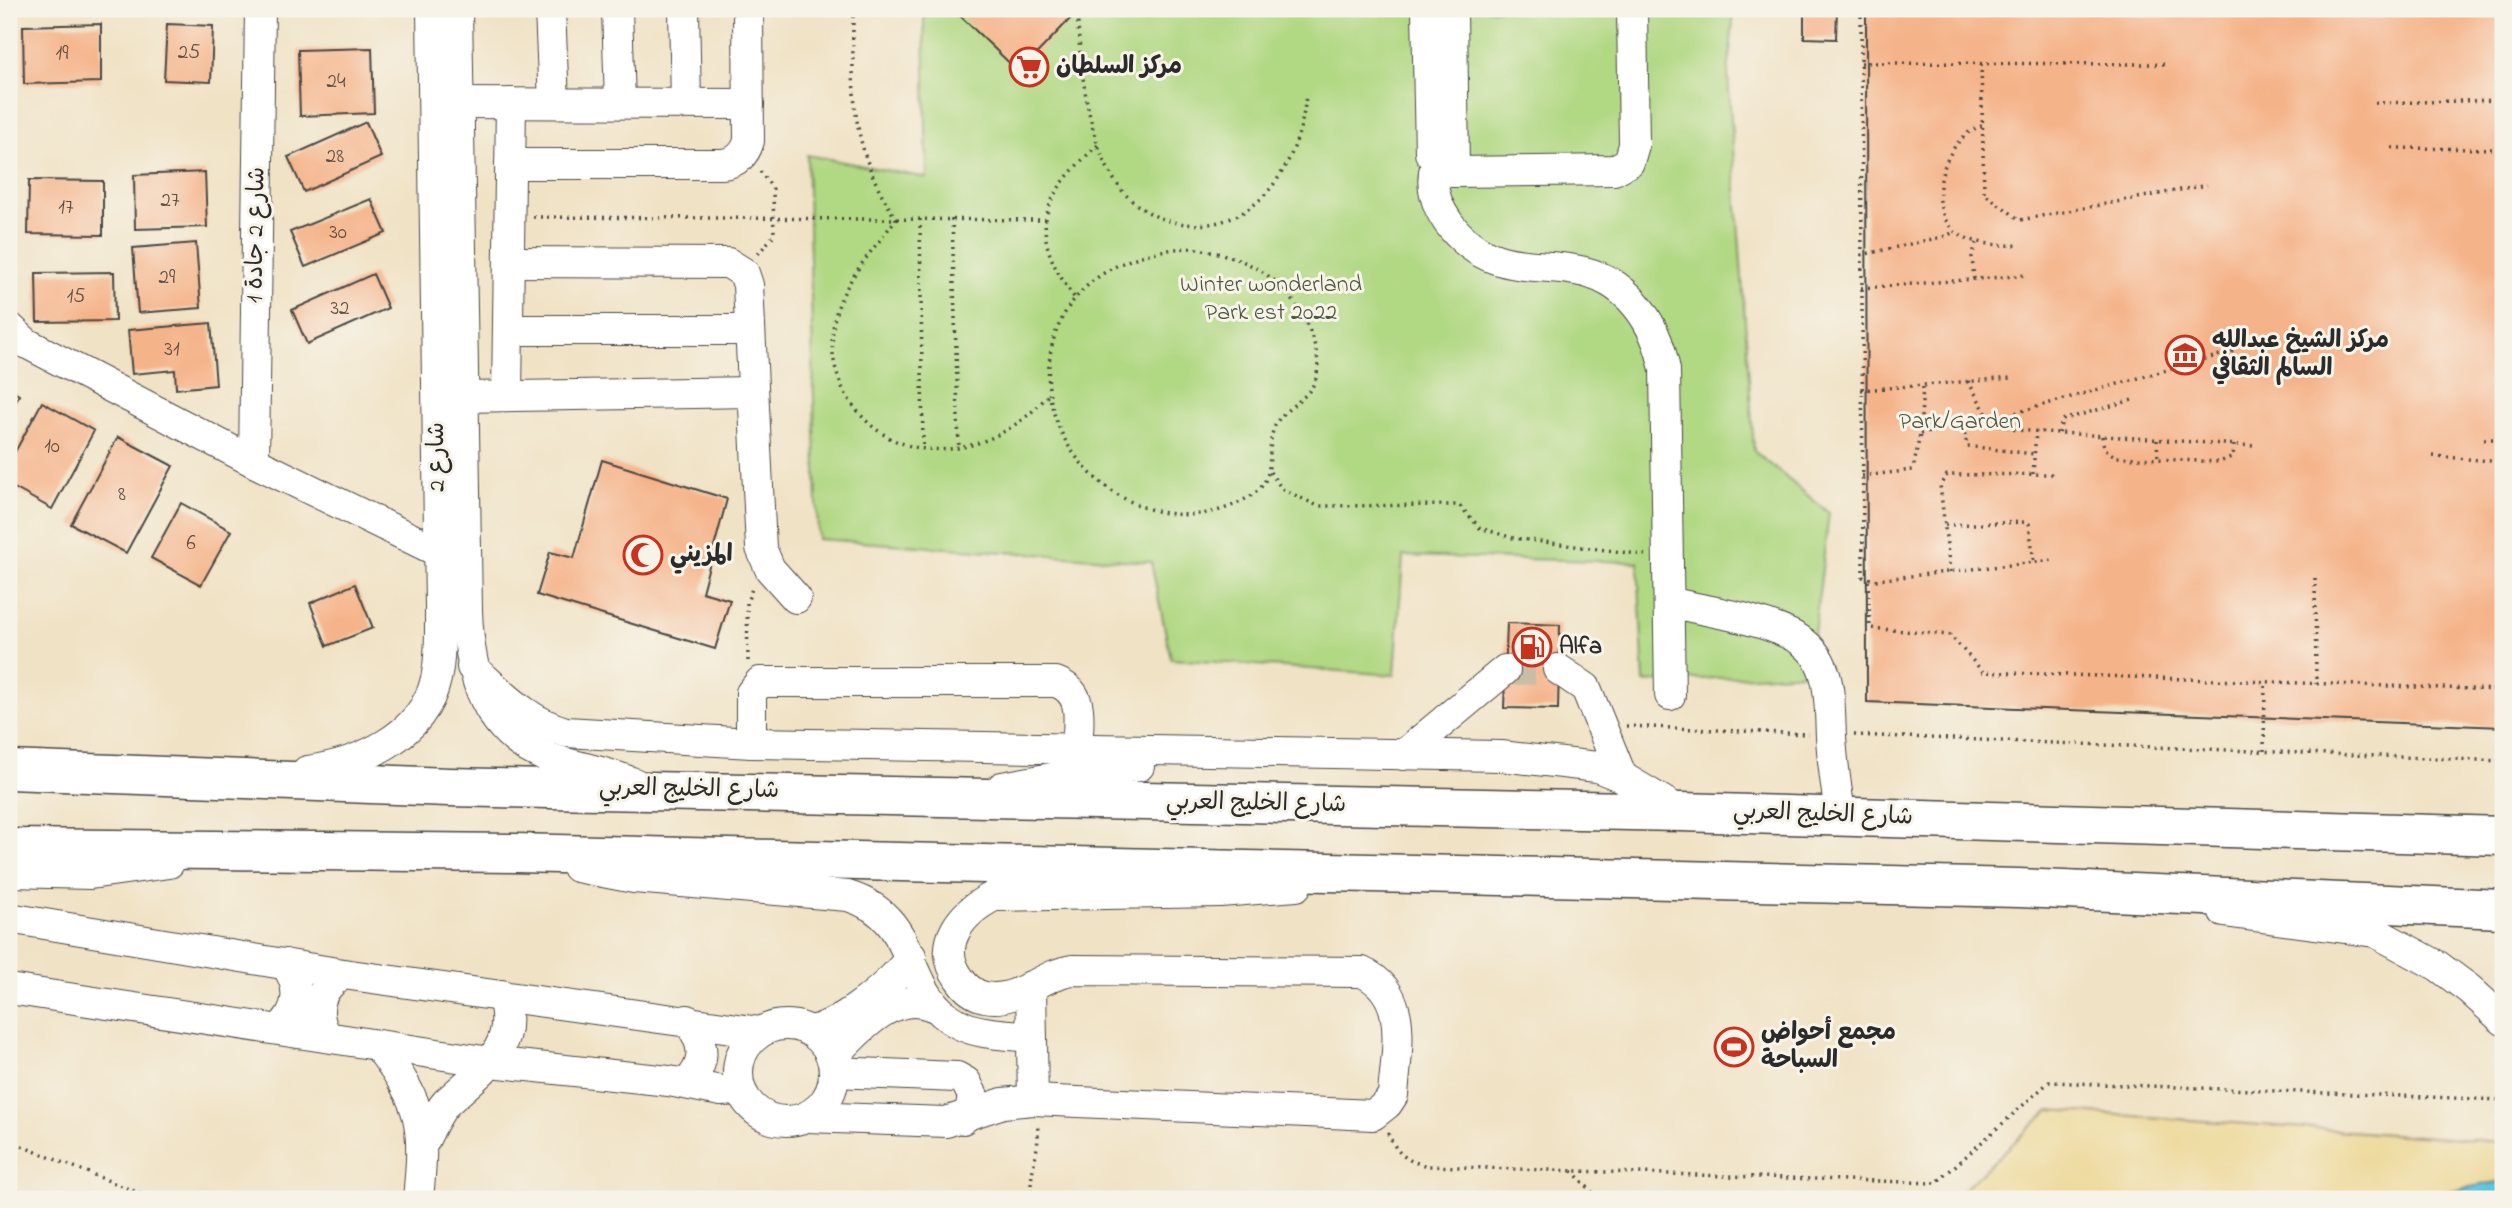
<svg xmlns="http://www.w3.org/2000/svg" width="2512" height="1208" viewBox="0 0 2512 1208" font-family="'Indie Flower','Playpen Sans Arabic',sans-serif">
  <rect width="100%" height="100%" fill="#f7f3e8"/>
  <filter id="ink" filterUnits="userSpaceOnUse"><feTurbulence type="fractalNoise" baseFrequency=".0143" numOctaves="2"/><feDisplacementMap in="SourceGraphic" scale="14" xChannelSelector="R" yChannelSelector="G"/><feConvolveMatrix kernelMatrix="1 2 1 2 8 2 1 2 1" color-interpolation-filters="sRGB"/></filter>
  <filter id="wash" filterUnits="userSpaceOnUse"><feTurbulence type="fractalNoise" baseFrequency=".00686" numOctaves="4" result="noise"/><feDisplacementMap in="SourceGraphic" scale="28" xChannelSelector="R" yChannelSelector="G"/><feGaussianBlur stdDeviation="1.57" result="paint"/><feColorMatrix in="noise" values="0 0 0 0 0 0 0 0 0 0 0 0 0 0 0 0 0 1.4 0 .05"/><feComposite in="paint" operator="in"/></filter>
  <g filter="url(#wash)">
    <rect width="100%" height="100%" fill="#f0e2c5"/>
    <polygon fill="#b1d883" stroke="#6e8257" stroke-width="2" points="932,9 1734,9 1728,76 1754,451 1829,513 1809,673 1644,682 1638,562 1403,556 1395,675 1171,659 1151,562 818,539 807,155 927,178 924,18"/>
    <polygon fill="#eeda9e" stroke="#8c8264" stroke-width="2" points="2049,1110 2503,1142 2503,1181 2405,1199 1953,1199"/>
    <polygon fill="#60c6dd" stroke="#467884" stroke-width="2" points="2503,1181 2503,1199 2405,1199"/>
    <g id="blocks">
      <g fill="#f5b389">
        <polygon points="959,9 1061,9 1071,18 1019,72 956,12"/>
        <polygon points="1804,9 1837,9 1836,39 1804,38"/>
        <polygon points="1866,9 2503,9 2503,727 1867,702"/>
        <polygon points="101,24 101,82 24,84 23,26"/>
        <polygon points="167,24 213,26 211,82 164,80"/>
        <polygon points="372,48 374,113 300,116 298,50"/>
        <polygon points="366,122 381,157 304,192 288,157"/>
        <polygon points="205,172 207,227 135,229 134,175"/>
        <polygon points="29,180 103,181 103,235 28,234"/>
        <polygon points="371,199 386,233 305,267 290,232"/>
        <polygon points="196,243 201,308 138,313 133,248"/>
        <polygon points="114,272 115,321 37,322 36,273"/>
        <polygon points="373,274 388,308 307,344 292,310"/>
        <polygon points="211,323 216,385 176,389 175,370 132,374 128,330"/>
        <polygon points="9,389 19,395 9,413"/>
        <polygon points="42,402 94,431 52,509 9,485 9,463"/>
        <polygon points="118,437 173,466 126,553 71,524"/>
        <polygon points="602,460 727,499 702,592 730,600 715,649 537,595 550,552 574,558"/>
        <polygon points="181,503 231,531 201,585 151,558"/>
        <polygon points="355,584 373,628 327,646 310,603"/>
        <polygon points="1507,623 1560,625 1558,709 1504,708"/>
      </g>
    </g>
  </g>
  <g filter="url(#ink)">
    <use href="#blocks" fill-opacity="0" stroke="#494642" stroke-width="2"/>
    <g fill="none" stroke-linecap="round" stroke-linejoin="round">
      <polyline stroke="#c9bda6" stroke-width="30" stroke-dasharray="30 15" stroke-linecap="butt" points="1505,670 1558,669"/>
      <defs>
        <g id="minor">
          <path d="M457 9 467 610C469 674 485 736 552 759 580 768 609 772 636 784"/>
          <polyline points="550,9 554,103"/>
          <polyline points="617,9 620,103"/>
          <polyline points="684,9 686,103"/>
          <polyline points="1427,9 1430,153 1441,169 1454,172 1614,170 1629,162 1634,145 1632,9"/>
          <polyline points="1452,9 1454,172"/>
          <polyline points="440,103 749,104"/>
          <path d="M510 164H722C736 163 745 155 749 141L748 9"/>
          <path d="M1436 164C1423 203 1460 247 1496 259 1521 268 1549 265 1575 270 1627 278 1656 322 1665 370L1670 695"/>
          <polyline points="509,262 728,263 744,273 748,285 761,548 770,569 796,598"/>
          <polyline points="9,327 26,343 254,462 439,552"/>
          <polyline points="508,330 750,330"/>
          <polyline points="507,396 511,103"/>
          <polyline points="463,397 753,392"/>
          <polyline points="254,462 260,9"/>
          <path d="M1669 602C1709 612 1756 617 1793 636 1833 656 1829 699 1831 736 1832 762 1837 789 1840 816"/>
          <path d="M472 667C501 692 527 722 566 732L751 743 1501 756 1597 767 1622 777 1681 812"/>
          <polyline points="1558,669 1586,688 1622,777"/>
          <path d="M751 743V693L760 682H1056C1086 693 1078 722 1077 749"/>
          <polyline points="1403,755 1505,670"/>
          <path d="M307 771C359 764 423 737 436 679 441 656 440 631 440 608L432 9"/>
          <polyline points="1002,787 1096,770 1139,766"/>
          <path d="M577 867 634 878 848 896C924 919 899 994 959 1024 980 1035 1008 1034 1032 1037"/>
          <polyline points="9,872 90,874 169,863"/>
          <polyline points="2224,912 2375,932 2438,966 2469,989 2503,1020"/>
          <polyline points="9,918 343,974 760,1032"/>
          <polyline points="1031,986 1033,1100"/>
          <polyline points="9,989 490,1062 669,1081 721,1091 740,1090"/>
          <circle cx="786" cy="1073" r="48"/>
          <path d="M279 1029C300 1011 302 986 285 964"/>
          <path d="M810 1031C839 1027 896 981 911 956"/>
          <path d="M327 1037C312 1012 318 989 343 974"/>
          <path d="M378 1046C424 1105 425 1126 418 1199"/>
          <path d="M832 1058C857 1032 894 988 932 1006"/>
          <polyline points="834,1072 957,1077 966,1082 973,1096 970,1112 963,1119"/>
          <path d="M686 1084C708 1063 705 1042 687 1020"/>
          <path d="M807 1117 946 1122 1003 1103 1033 1100 1373 1115 1387 1104 1393 1095C1396 1051 1411 994 1362 972L1072 970C1043 974 1016 1004 985 997 974 995 965 987 959 978 935 944 962 912 994 896L1220 892 1296 886"/>
          <path d="M424 1141C430 1129 437 1113 446 1103 480 1071 520 1049 502 995"/>
        </g>
        <g id="major">
          <polyline points="9,770 449,787 1681,812 2503,836"/>
          <polyline points="9,848 515,853 2019,888 2503,909"/>
        </g>
      </defs>
      <use href="#minor" stroke="#494642" stroke-width="32"/>
      <use href="#major" stroke="#494642" stroke-width="41"/>
      <g stroke="#494642" stroke-width="3.5" stroke-dasharray="2 5" stroke-linecap="butt">
        <path d="M853 9C853 95 848 143 896 219 875 248 846 278 836 313 829 339 832 367 844 391 891 477 994 460 1049 394"/>
        <path d="M1077 9C1080 62 1086 144 1120 188 1134 206 1155 219 1178 223 1257 237 1301 162 1306 94"/>
        <polyline points="1861,9 1863,577 1875,580 2054,560"/>
        <polyline points="1861,63 2164,64"/>
        <polyline points="1981,64 1984,193 2020,220 2207,185"/>
        <polyline points="2375,103 2503,100"/>
        <path d="M1982 126C1946 136 1924 201 1953 230 1967 244 2001 246 2020 245"/>
        <polyline points="2392,148 2503,149"/>
        <polyline points="533,217 1046,220"/>
        <polyline points="920,219 923,448"/>
        <polyline points="952,219 959,448"/>
        <path d="M1189 248C1246 254 1290 279 1311 334 1316 349 1321 365 1315 381 1307 402 1282 407 1274 428 1265 452 1278 478 1252 495 1161 555 1039 469 1049 364 1056 289 1119 251 1189 248Z"/>
        <polyline points="758,254 774,235 773,189 759,170"/>
        <polyline points="1861,255 1946,236 1954,232"/>
        <polyline points="1974,279 1972,257 1977,240"/>
        <polyline points="1861,288 2028,275"/>
        <path d="M1074 297C1025 230 1042 196 1099 144"/>
        <polyline points="1968,381 1990,420 2016,430 2254,446"/>
        <polyline points="1861,390 2012,378"/>
        <polyline points="1964,426 1967,446 2034,454"/>
        <polyline points="2059,433 2062,420 2136,399"/>
        <polyline points="1920,434 1990,420 2238,350"/>
        <path d="M2102 436C2103 448 2106 451 2117 457L2220 462 2233 456 2234 445"/>
        <polyline points="2484,439 2503,439"/>
        <polyline points="2157,440 2158,459"/>
        <polyline points="2433,456 2503,462"/>
        <polyline points="1270,472 1282,489 1318,506 1459,505 1480,528 1513,538 1645,555"/>
        <polyline points="2033,474 2036,431"/>
        <polyline points="1862,476 1913,470 1920,434 1923,386"/>
        <polyline points="1945,525 2026,522 2029,524 2034,562"/>
        <polyline points="1950,572 1940,485 1947,475 2056,474"/>
        <polyline points="2315,578 2316,684"/>
        <polyline points="1868,581 1870,628 1950,635 1983,672 2503,690"/>
        <polyline points="748,661 747,602 753,586"/>
        <polyline points="1626,726 1808,734"/>
        <polyline points="1854,735 2503,761"/>
        <polyline points="2264,751 2265,683"/>
        <path d="M1388 1133C1397 1154 1406 1161 1428 1166L1936 1183 2049 1082 2503 1100"/>
        <polyline points="9,1141 154,1199"/>
        <polyline points="1572,1171 1599,1199"/>
        <path d="M1032 1199C1027 1173 1042 1149 1037 1123"/>
      </g>
      <use href="#minor" stroke="#fff" stroke-width="30"/>
      <use href="#major" stroke="#fff" stroke-width="38"/>
    </g>
  </g>
  <defs>
    <symbol id="supermarket-ring" viewBox="-11 -11 22 22"><circle r="9.5" fill="#f7f3e8" stroke="#c8321e" stroke-width="1.5"/><path d="M-6-5.5h2.5l.6 2H6L4.5 2H-2.5L-4.4-4H-6ZM-1.5 3.2a1.3 1.3 0 1 0 .1 0ZM3 3.2a1.3 1.3 0 1 0 .1 0Z" fill="#c8321e"/></symbol>
    <symbol id="museum-ring" viewBox="-11 -11 22 22"><circle r="9.5" fill="#f7f3e8" stroke="#c8321e" stroke-width="1.5"/><path d="M0-6L6-3V-2H-6V-3ZM-5-1h2V3h-2ZM-1-1h2V3h-2ZM3-1h2V3H3ZM-6 4H6V6H-6Z" fill="#c8321e"/></symbol>
    <symbol id="mosque-ring" viewBox="-11 -11 22 22"><circle r="9.5" fill="#f7f3e8" stroke="#c8321e" stroke-width="1.5"/><path d="M3.5-4.9A6 6 0 1 0 3.5 4.9A5 5 0 1 1 3.5-4.9Z" fill="#c8321e"/></symbol>
    <symbol id="fuel-ring" viewBox="-11 -11 22 22"><circle r="9.5" fill="#f7f3e8" stroke="#c8321e" stroke-width="1.5"/><path d="M-5.5-6h7V0h2V4h1.3V-2.5L3-4.5l.8-.8L6-3V5H2.5V1h-1V6h-7ZM-4.2-4.7v3.2H.2V-4.7Z" fill="#c8321e"/></symbol>
    <symbol id="stadium-ring" viewBox="-11 -11 22 22"><circle r="9.5" fill="#f7f3e8" stroke="#c8321e" stroke-width="1.5"/><path d="M0-5a6.5 5 0 1 0 0 10a6.5 5 0 1 0 0-10ZM-3.5-1.8h7v3.6h-7Z" fill="#c8321e"/></symbol>
  </defs>
  <g fill-rule="evenodd">
    <use href="#supermarket-ring" x="1007" y="45" width="44" height="44"/>
    <use href="#museum-ring" x="2163" y="333" width="44" height="44"/>
    <use href="#mosque-ring" x="621" y="533" width="44" height="44"/>
    <use href="#fuel-ring" x="1510" y="625" width="44" height="44"/>
    <use href="#stadium-ring" x="1712" y="1025" width="44" height="44"/>
  </g>
  <g text-anchor="middle" dominant-baseline="central" stroke-width="6" stroke-linejoin="round" paint-order="stroke">
    <g font-size="21" fill="#5e4d42">
      <text x="189" y="53">25</text>
      <text x="62" y="54">19</text>
      <text x="336" y="82">24</text>
      <text x="335" y="157">28</text>
      <text x="170" y="201">27</text>
      <text x="66" y="208">17</text>
      <text x="338" y="233">30</text>
      <text x="167" y="278">29</text>
      <text x="76" y="297">15</text>
      <text x="340" y="309">32</text>
      <text x="172" y="350">31</text>
      <text x="52" y="447">10</text>
      <text x="122" y="495">8</text>
      <text x="191" y="544">6</text>
    </g>
    <g font-size="24" font-weight="bold" fill="#2b2b2b" stroke="#f7f3e8" text-anchor="start">
      <text x="1056" y="67">مركز السلطان</text>
      <text x="2212" y="341">مركز الشيخ عبدالله<tspan x="2212" dy="28">السالم الثقافي</tspan></text>
      <text x="670" y="555">المزيني</text>
      <text x="1559" y="647">Alfa</text>
      <text x="1761" y="1033">مجمع أحواض<tspan x="1761" dy="28">السباحة</tspan></text>
    </g>
    <g font-size="24" fill="#2b2b2b" stroke="#f7f3e8">
      <text transform="translate(257 235) rotate(-89)">شارع 2 جادة 1</text>
      <text transform="translate(438 457) rotate(-91)">شارع 2</text>
      <text transform="translate(689 790) rotate(1)">شارع الخليج العربي</text>
      <text transform="translate(1256 804) rotate(1)">شارع الخليج العربي</text>
      <text transform="translate(1823 815) rotate(2)">شارع الخليج العربي</text>
    </g>
    <g font-size="24" fill="#4c5641" stroke="#f7f3e8">
      <text x="1271" y="285">Winter wonderland<tspan x="1271" dy="28">Park est 2022</tspan></text>
      <text x="1960" y="422">Park/Garden</text>
    </g>
  </g>
  <rect width="2512" height="1208" fill="none" stroke="#f7f3e8" stroke-width="35"/>
</svg>
